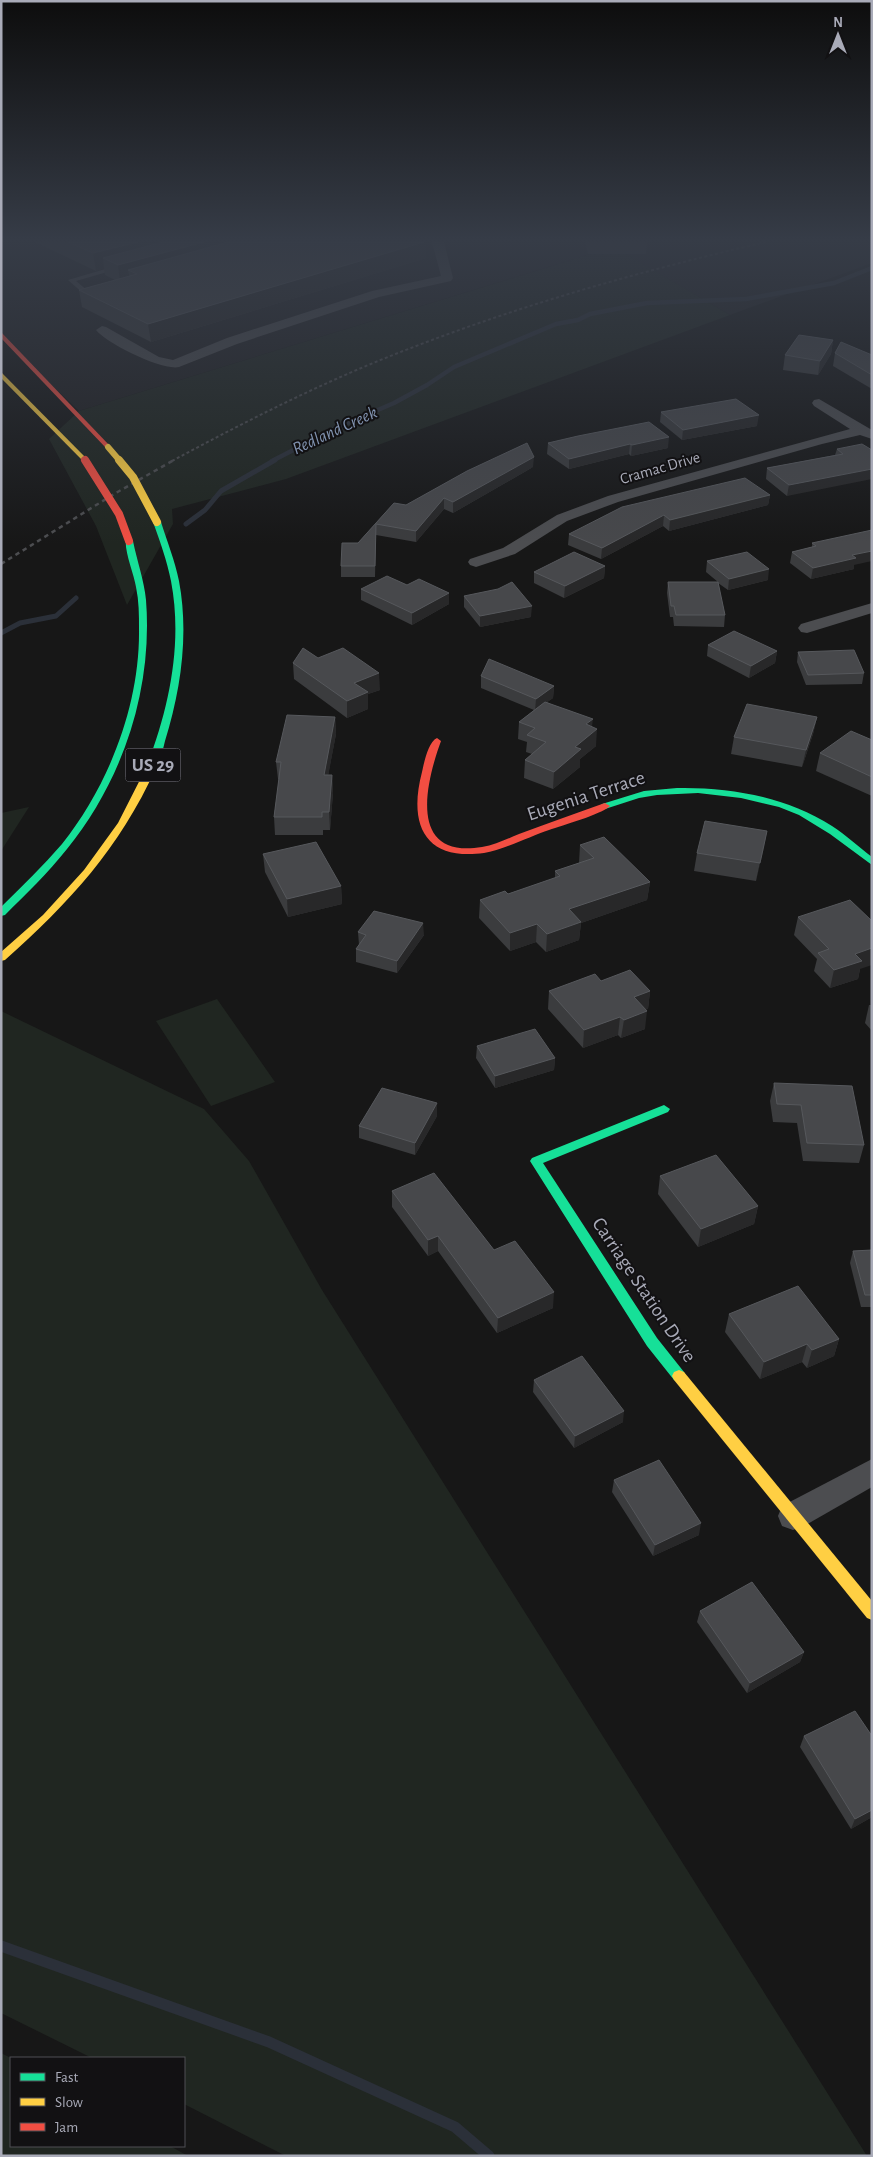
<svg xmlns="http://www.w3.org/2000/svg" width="873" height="2157" viewBox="0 0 873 2157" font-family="'Alegreya Sans',sans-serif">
  <rect width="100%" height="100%" fill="#171717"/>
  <polygon fill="#212123" points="1,242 872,242 872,263 730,315 613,247 79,411 1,337"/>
  <g fill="#202621">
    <polygon points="614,247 730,315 286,479 172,509 173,524 127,605 96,526 49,439 79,411"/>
    <polygon points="29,807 1,851 1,813"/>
    <polygon points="217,999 275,1082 211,1106 156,1021"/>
    <polygon points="1,1011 204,1109 249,1161 322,1290 867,2156 286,2156 184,2104 184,2058 92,2058 1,2013"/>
    <polygon points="1,2053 11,2058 11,2146 170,2146 188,2156 1,2156"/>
  </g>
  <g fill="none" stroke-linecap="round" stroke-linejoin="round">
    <polyline stroke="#2b3039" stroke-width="4.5" points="272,461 336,428 394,403 427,385 454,367 556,324 578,320 590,314 647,303 746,299 834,283 872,268"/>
    <g stroke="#2b3039" stroke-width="5">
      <polyline points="186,524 205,510 221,491 275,460"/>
      <polyline points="1,633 20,623 56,616 76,598"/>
    </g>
    <polyline stroke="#2b3039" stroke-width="11" points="1,1946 269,2042 455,2127 489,2156"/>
    <polygon fill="#4c4d50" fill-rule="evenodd" points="119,265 121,268 76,281 88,291 98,292 98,294 84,294 68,280"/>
    <g fill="#4c4d50" fill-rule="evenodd">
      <path d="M432 242H444L453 278 451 281 379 297 237 344 179 367C162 371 106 343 96 330L102 326 106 327 159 357 173 360 227 338 372 291 441 276Z"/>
      <polygon points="819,399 872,430 872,439 860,435 822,444 618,502 567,521 515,554 476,567 470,565 468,562 470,559 503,548 557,515 608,496 850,429 814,406 812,403 814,400"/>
      <polygon points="872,603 872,613 807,633 801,632 798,628 801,624"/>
      <polygon points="872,1459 872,1487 804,1526 793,1530 782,1526 778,1516 782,1506"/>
    </g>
    <g fill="#16e098" fill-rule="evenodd">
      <path d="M154 520 161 522C167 541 175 561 179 581 189 634 181 689 165 741 163 749 159 768 151 771L146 768C169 709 183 644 171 581 167 561 160 541 153 522Z"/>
      <path d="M126 539 133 541C137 561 144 580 146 600 153 689 123 780 67 849 48 873 26 894 5 915L1 916V907C22 886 43 866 62 844 109 785 140 705 139 629 139 615 139 601 136 587 134 574 124 551 126 539Z"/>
      <path d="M677 788C731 787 786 797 832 826 846 835 859 847 872 857V865L830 834 799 815 779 807 741 798 698 793 657 795 639 798 605 809 600 806 602 804 644 791Z"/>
      <polygon points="664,1105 670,1109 668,1112 543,1163 657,1338 684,1372 686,1376 684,1380 679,1382 674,1380 647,1346 530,1161 532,1158"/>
    </g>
    <g fill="#ffcf43" fill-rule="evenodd">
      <polygon points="1,372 87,459 87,461 83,461 1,378"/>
      <path d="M151 765 156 768C119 849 70 902 5 960L1 961V952L43 915 84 870 118 823 146 768Z"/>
      <polygon points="679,1370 684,1372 872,1601 872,1620 867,1618 674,1380 672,1376 674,1372"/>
    </g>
    <g fill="#f24e42" fill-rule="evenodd">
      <polygon points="1,332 110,446 110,448 106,448 1,338"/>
      <path d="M437 738 441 741C425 785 408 859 482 847 495 845 507 839 519 834 546 824 574 814 602 804L605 803 610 806C600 815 563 825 549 830 531 836 503 850 484 853 425 861 408 825 422 772 424 763 428 742 437 738Z"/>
    </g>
    <path stroke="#4c4d50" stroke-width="2" stroke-dasharray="3 2.5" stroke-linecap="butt" d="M172 461C250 419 329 379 411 348 527 303 645 270 766 242"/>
    <polyline stroke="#4c4d50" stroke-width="2.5" stroke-dasharray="4.5 4" stroke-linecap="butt" points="1,564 114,494 174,460"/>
    <polyline stroke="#ffcf43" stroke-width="6" points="108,447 120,461"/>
    <polyline stroke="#ffcf43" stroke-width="8" points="119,460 133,477 157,522"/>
    <polyline stroke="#f24e42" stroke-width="8" points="85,460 119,514 129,541"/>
  </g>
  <g fill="#3b3c3e">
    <polygon points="35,242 426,242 426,258 151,342 82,307 79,290 115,280 105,275 104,268 96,271"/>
    <polygon points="585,242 647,242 646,254 588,254"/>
    <polygon points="833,340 831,354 818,375 783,370 785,355"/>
    <polygon points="835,353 872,355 872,389 833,366"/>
    <polygon points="661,412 757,426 682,440 660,422"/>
    <polygon points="578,436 668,448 631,456 629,454 569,469 547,454 548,443"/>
    <polygon points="837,449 872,450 787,496 766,479 767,468 835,455"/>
    <polygon points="533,467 453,513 444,509 416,542 376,535 375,577 341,577 341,566 358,543 394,503 406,505"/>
    <polygon points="770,495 768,505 669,531 663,526 601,559 568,545 569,534"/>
    <polygon points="812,543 854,565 854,569 811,579 790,563 792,552 812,547"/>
    <polygon points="707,561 768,580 728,590 718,583 725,615 724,627 674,626 673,617 670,617 667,593 668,582 718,582 706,572"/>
    <polygon points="605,566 604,578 564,598 534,583 534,572"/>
    <polygon points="361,589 449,604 412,625 361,600"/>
    <polygon points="464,596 531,617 480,627 464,607"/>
    <polygon points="708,645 777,651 775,663 749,678 707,656"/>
    <polygon points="798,652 864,673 862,684 806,685 797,662"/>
    <polygon points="318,658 380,690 368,694 368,709 347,718 294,679 293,663"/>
    <polygon points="481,676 554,686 553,698 547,702 592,727 596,746 580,759 580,767 553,789 524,778 525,760 532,754 526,752 527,742 518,739 519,722 534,710 481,688"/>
    <polygon points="335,717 336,734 328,775 332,775 333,793 330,830 323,830 323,835 275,835 274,817 279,779 278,779 276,762"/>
    <polygon points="817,717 813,734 802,767 731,754 734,737"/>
    <polygon points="872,740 872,796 816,771 820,753"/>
    <polygon points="767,831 756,881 694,871 697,853"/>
    <polygon points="580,845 650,882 647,900 581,923 579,940 546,952 536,942 510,951 479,918 480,900 508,894 555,878 555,871 579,863"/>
    <polygon points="263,854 341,886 342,904 288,917 265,872"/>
    <polygon points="798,917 860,969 858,979 830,988 814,971 817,959 794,935"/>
    <polygon points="358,932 424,935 397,973 356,962 356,949 359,945"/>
    <polygon points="601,981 650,991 648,1009 645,1009 645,1029 621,1038 618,1035 583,1048 548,1009 549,991"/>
    <polygon points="869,1005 872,1005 872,1031 865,1023"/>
    <polygon points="477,1046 555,1058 554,1070 495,1088 476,1058"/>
    <polygon points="774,1083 864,1145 859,1163 803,1161 797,1123 773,1122 770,1101"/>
    <polygon points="437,1116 415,1155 359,1138 359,1126"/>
    <polygon points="660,1176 758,1206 754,1224 698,1247 658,1194"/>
    <polygon points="392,1191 494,1250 553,1308 497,1333 438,1251 428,1256 392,1207"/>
    <polygon points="872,1250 872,1307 861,1307 850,1263 853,1251"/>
    <polygon points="729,1314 839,1339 834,1356 807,1368 802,1362 760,1379 725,1332"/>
    <polygon points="534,1380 623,1422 574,1448 533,1392"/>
    <polygon points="614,1480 699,1535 653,1556 612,1492"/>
    <polygon points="700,1611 804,1652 800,1662 747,1693 697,1622"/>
    <polygon points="804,1736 872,1736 872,1817 851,1829 800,1747"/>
  </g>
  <g fill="#282829">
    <polygon points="138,242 267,242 137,274 128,270 130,280 120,282 118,265 103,258 104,268 96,271 93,253"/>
    <polygon points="424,242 426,242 426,258 151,342 148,324"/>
    <polygon points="833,340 831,354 818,375 820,361"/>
    <polygon points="759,415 757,426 682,440 683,430"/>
    <polygon points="669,437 668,448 631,456 632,445"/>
    <polygon points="630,444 629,454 569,469 569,459"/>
    <polygon points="534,457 533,467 453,513 453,502"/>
    <polygon points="872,469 872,479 787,496 789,485"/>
    <polygon points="770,495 768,505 669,531 670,520"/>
    <polygon points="444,498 444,509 416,542 416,531"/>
    <polygon points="664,515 663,526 601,559 602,548"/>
    <polygon points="872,551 872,561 854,565 854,569 811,579 813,568 852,555"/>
    <polygon points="605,566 604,578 564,598 565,586"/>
    <polygon points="769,569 768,580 728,590 729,579"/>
    <polygon points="449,593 449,604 412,625 412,613"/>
    <polygon points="532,606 531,617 480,627 480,616"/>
    <polygon points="777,651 775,663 749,678 751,666"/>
    <polygon points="379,673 380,690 368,694 368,709 347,718 347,701 354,683"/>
    <polygon points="554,686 553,698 535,711 536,699"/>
    <polygon points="335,717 336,734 325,793 324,775"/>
    <polygon points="817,717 813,734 802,767 806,750"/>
    <polygon points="593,719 591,734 597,729 596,746 580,759 580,767 553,789 554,772 575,747 586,724"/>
    <polygon points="332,775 333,793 330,830 329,812"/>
    <polygon points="767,831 764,848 756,881 760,863"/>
    <polygon points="650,882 647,900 581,923 579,940 546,952 547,934 569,909"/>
    <polygon points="341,886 342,904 288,917 287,899"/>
    <polygon points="423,923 424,935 397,973 397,961"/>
    <polygon points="537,924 536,942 510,951 510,933"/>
    <polygon points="872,948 872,965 860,969 858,979 830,988 834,970 855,954"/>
    <polygon points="650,991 648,1009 632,1015 634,997"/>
    <polygon points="647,1011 645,1029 621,1038 624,1020"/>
    <polygon points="620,1017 618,1035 583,1048 584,1030"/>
    <polygon points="555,1058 554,1070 495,1088 495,1076"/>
    <polygon points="437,1103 437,1116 415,1155 415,1143"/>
    <polygon points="758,1206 754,1224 698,1247 701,1229"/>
    <polygon points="438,1236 438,1251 428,1256 428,1240"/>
    <polygon points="554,1292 553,1308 497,1333 498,1318"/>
    <polygon points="839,1339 834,1356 807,1368 812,1350"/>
    <polygon points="807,1344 802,1362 760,1379 764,1362"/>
    <polygon points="624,1411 623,1422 574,1448 575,1436"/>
    <polygon points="701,1523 699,1535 653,1556 655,1545"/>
    <polygon points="804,1652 800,1662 747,1693 750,1683"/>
    <polygon points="872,1810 872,1817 851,1829 855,1819"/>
  </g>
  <g fill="#47484b" stroke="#56585c">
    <polygon points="68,242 138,242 93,253"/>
    <polygon points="163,242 204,242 118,265 103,258"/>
    <polygon points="228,242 424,242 148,324 79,290 137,274 128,270"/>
    <polygon points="799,335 833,340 820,361 785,355"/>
    <polygon points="841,342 872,355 872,375 835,353"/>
    <polygon points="736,399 759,415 683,430 661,412"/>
    <polygon points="649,422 669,437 632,445 630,444 569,459 548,443 578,436"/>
    <polygon points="527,443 534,457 453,502 444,498 416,531 376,524 375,566 341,566 342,543 358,543 394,503 406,505 467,471"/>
    <polygon points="862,444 872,450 872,469 789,485 767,468 843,454 837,449"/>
    <polygon points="745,478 770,495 670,520 664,515 602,548 569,534 622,507"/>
    <polygon points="872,530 872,551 852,555 856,558 813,568 792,552 816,546 812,543"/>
    <polygon points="574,552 605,566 565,586 534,572"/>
    <polygon points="747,552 769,569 729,579 707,561"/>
    <polygon points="387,576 407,585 419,579 449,593 412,613 361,589"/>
    <polygon points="512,582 532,606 480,616 464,596 498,589"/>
    <polygon points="668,582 718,582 725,615 676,615 674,606 671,606"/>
    <polygon points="734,631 777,651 751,666 708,645"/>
    <polygon points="303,648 318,658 343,648 379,673 354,683 368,692 347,701 293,663"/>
    <polygon points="854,650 864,673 808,675 798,652"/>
    <polygon points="489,659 554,686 536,699 481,676"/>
    <polygon points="545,702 593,719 586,724 597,729 575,747 581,749 554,772 525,760 546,742 527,735 535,728 519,722"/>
    <polygon points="747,704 817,717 806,750 734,737"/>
    <polygon points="287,715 335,717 324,775 332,775 329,812 322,812 322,817 274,817 281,762 276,762"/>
    <polygon points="851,731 872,740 872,777 820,753"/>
    <polygon points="705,821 767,831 760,863 697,853"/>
    <polygon points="604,837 650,882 569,909 581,922 547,934 537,924 510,933 480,900 505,891 508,894 560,876 555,871 594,858 580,845"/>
    <polygon points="316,842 341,886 287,899 263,854"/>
    <polygon points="850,900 872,921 872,948 855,954 862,961 834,970 818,953 829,949 798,917"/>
    <polygon points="374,911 423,923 397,961 356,949 366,935 358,932"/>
    <polygon points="630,970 650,991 634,997 647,1011 624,1020 620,1017 584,1030 549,991 595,974 601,981"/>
    <polygon points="535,1029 555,1058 495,1076 477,1046"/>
    <polygon points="774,1083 852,1086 864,1145 807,1143 801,1105 777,1104"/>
    <polygon points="382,1088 437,1103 415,1143 359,1126"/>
    <polygon points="716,1155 758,1206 701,1229 660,1176"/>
    <polygon points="434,1173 494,1250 515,1241 554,1292 498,1318 438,1236 428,1240 392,1191"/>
    <polygon points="872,1250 872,1295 865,1295 853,1251"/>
    <polygon points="798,1286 839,1339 812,1350 807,1344 764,1362 729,1314"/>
    <polygon points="582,1356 624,1411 575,1436 534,1380"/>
    <polygon points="659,1460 701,1523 655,1545 614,1480"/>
    <polygon points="752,1582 804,1652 750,1683 700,1611"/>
    <polygon points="855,1711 872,1736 872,1810 855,1819 804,1736"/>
  </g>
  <linearGradient id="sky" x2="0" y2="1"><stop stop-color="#0d0d0d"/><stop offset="0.44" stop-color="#363c47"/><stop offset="1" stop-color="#363c47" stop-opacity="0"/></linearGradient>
  <rect width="873" height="544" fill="url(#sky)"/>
  <g text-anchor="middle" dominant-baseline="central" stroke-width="4" stroke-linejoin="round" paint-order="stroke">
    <g font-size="16" fill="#a9abb8" stroke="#121113">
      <text transform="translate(660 468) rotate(-16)">Cramac Drive</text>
    </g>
    <g font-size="18" font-style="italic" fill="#8294b1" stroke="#121113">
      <text transform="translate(335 431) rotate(-25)">Redland Creek</text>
    </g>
    <rect fill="#121113" stroke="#7c7d86" stroke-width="1" x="125.5" y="748.5" width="55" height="33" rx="4"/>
    <g font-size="19" font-weight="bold" fill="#a9abb8">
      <text x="153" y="765">US 29</text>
    </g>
    <g font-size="20" fill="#a9abb8" stroke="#121113">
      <text transform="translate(586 796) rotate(-18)">Eugenia Terrace</text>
      <text transform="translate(644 1290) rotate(56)">Carriage Station Drive</text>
    </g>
  </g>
  <rect width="873" height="2157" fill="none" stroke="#a9abb8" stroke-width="5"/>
  <rect x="10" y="2057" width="175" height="90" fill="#121113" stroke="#4e4f55"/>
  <rect x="20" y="2073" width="25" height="8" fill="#16e098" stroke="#4e4f55"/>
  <text x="55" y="2082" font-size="15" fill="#a9abb8">Fast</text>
  <rect x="20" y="2098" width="25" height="8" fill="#ffcf43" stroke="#4e4f55"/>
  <text x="55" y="2107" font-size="15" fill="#a9abb8">Slow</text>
  <rect x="20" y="2123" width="25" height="8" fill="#f24e42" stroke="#4e4f55"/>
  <text x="55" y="2132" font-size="15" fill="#a9abb8">Jam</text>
  <g transform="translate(838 35)" stroke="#121113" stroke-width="4" paint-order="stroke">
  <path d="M0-4L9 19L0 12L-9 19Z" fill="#a9abb8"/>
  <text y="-8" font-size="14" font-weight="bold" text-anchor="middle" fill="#a9abb8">N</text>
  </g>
</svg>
